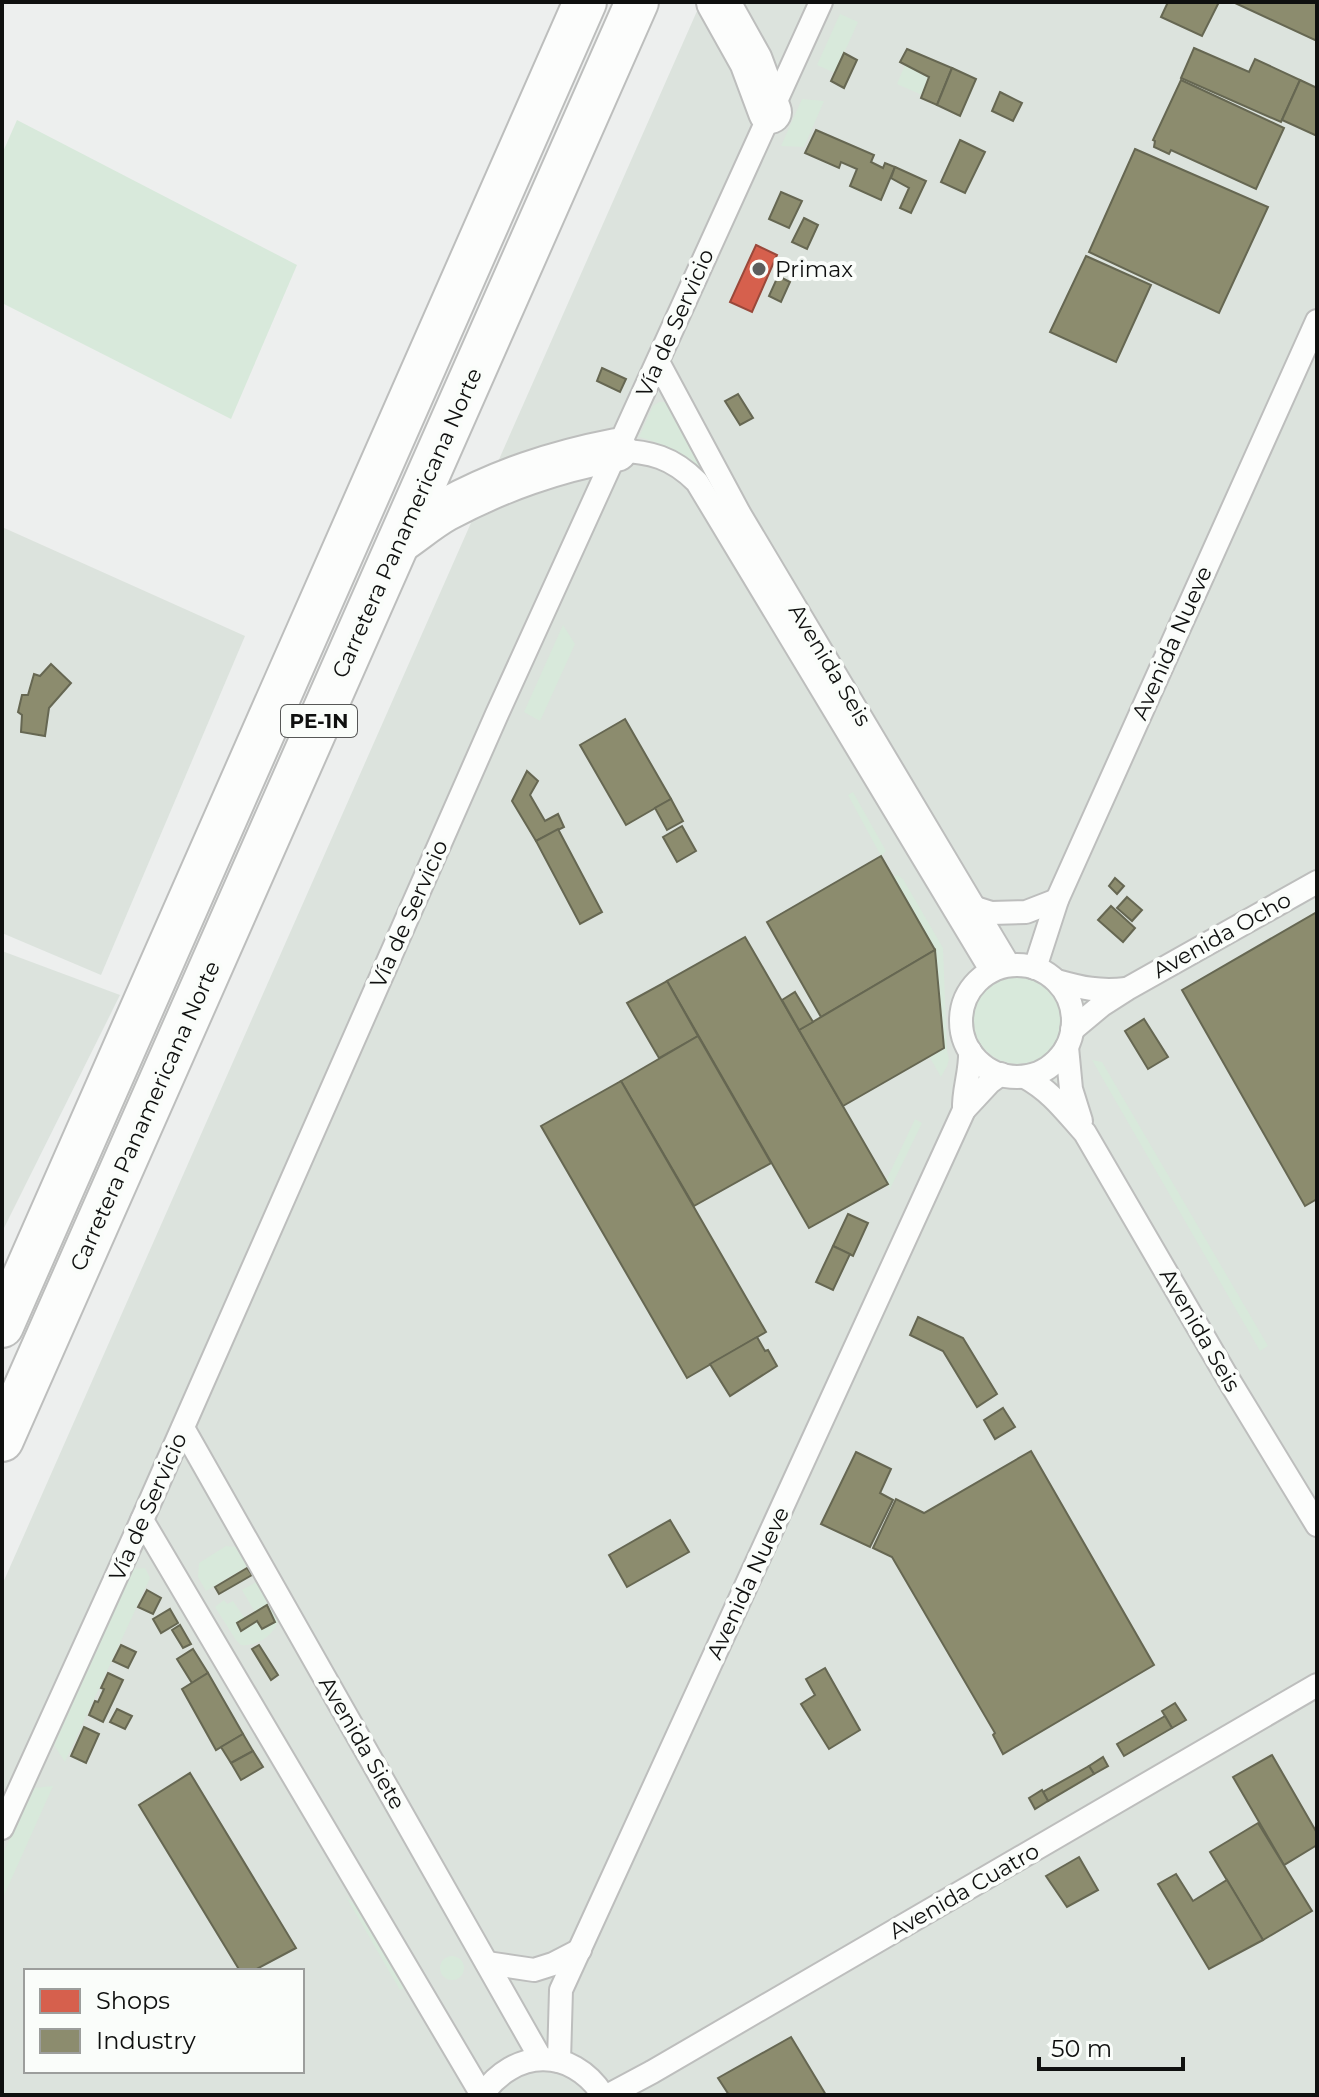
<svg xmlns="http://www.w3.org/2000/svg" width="1319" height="2097" viewBox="0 0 1319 2097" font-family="Montserrat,sans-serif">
  <rect width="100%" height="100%" fill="#edefee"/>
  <g fill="#dce3dd" fill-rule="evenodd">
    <path d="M701 2H1317V2095H2V1585ZM26 1971H302V2071H26Z"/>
    <polygon points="2,527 245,636 101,975 2,933"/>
    <polygon points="2,951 120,995 2,1232"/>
  </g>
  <g fill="#d8e9db">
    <polygon points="840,14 858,22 835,73 817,65"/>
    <polygon points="905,65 929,77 922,95 897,84"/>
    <polygon points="802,99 824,101 804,147 781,146"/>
    <polygon points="17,120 297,265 231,419 2,303 2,154"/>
    <path d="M659 402H664L671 408 711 479C689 458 669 445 639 437L653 406Z"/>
    <polygon points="563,625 575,644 540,721 524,712"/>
    <polygon points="853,792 886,851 881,856 848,795"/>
    <polygon points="897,875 903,879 943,948 947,1051 949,1059 947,1066 941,1077 929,1056 944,1048 935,950 893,877"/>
    <circle cx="1018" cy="1019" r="45"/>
    <polygon points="1092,1060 1102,1062 1268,1346 1260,1351"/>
    <polygon points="915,1119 922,1123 890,1189 886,1181"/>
    <polygon points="226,1546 236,1547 248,1566 206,1591 198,1577 199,1563"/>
    <polygon points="145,1568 150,1578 65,1762 54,1745 133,1569"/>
    <path d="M258 1581 279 1617C276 1634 258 1647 241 1645L236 1640 215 1607 224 1600 227 1604 233 1601 245 1619 237 1623 241 1630 257 1621 262 1629 275 1622 267 1606 255 1612 242 1590Z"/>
    <polygon points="53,1786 2,1900 2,1856 32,1791 35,1788"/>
    <polygon points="345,1895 371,1922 409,1986 400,1990"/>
    <circle cx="452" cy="1968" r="12"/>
  </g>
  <polygon fill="#d6604d" stroke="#9a483a" stroke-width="2" points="756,245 777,255 752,312 730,302"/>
  <g fill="#8c8c6e" stroke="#666752" stroke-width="2">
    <polygon points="1168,2 1219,2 1202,36 1161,17"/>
    <polygon points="1233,2 1317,2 1317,41"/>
    <polygon points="1194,48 1249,72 1255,59 1300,80 1281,122 1181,78"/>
    <polygon points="907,49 952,68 937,105 921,98 929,77 900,62"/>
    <polygon points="844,53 857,60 844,88 831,81"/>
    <polygon points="952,68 976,79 960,116 937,105"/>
    <polygon points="1181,80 1284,128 1256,189 1171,150 1169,154 1154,147 1155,141 1153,140"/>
    <polygon points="1300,80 1317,88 1317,136 1282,120"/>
    <polygon points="1000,92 1022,103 1013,121 992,111"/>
    <polygon points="816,130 874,155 871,162 883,168 885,163 895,167 881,200 850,186 857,169 841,162 839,168 805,153"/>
    <polygon points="960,140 985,152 965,193 941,182"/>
    <polygon points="1135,149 1268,207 1219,313 1089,252"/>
    <polygon points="895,167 926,181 911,213 900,208 909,188 891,178"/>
    <polygon points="781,192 802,201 789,228 769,219"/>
    <polygon points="804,218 818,225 807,249 792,242"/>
    <polygon points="1086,256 1151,285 1116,362 1050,332"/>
    <polygon points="778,276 790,282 781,302 769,296"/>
    <polygon points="602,368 626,379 620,392 597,381"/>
    <polygon points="738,394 753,418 740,425 725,401"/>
    <polygon points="51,664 71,683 49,708 45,736 21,732 22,715 18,712 22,695 28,695 34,674 40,676"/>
    <polygon points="625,719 671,799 626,825 580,745"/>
    <polygon points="527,771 538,781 530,795 545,821 558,814 564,827 536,841 512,801"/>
    <polygon points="671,799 683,821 667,830 655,808"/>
    <polygon points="682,826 696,851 677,862 663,837"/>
    <polygon points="558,829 602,912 580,924 536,841"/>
    <polygon points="881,856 935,950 821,1017 767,922"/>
    <polygon points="1115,878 1124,886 1117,894 1109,886"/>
    <polygon points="1127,897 1142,910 1132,921 1117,908"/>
    <polygon points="1111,906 1135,928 1123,942 1098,920"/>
    <polygon points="1317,912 1317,1199 1305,1206 1182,990"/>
    <polygon points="745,937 888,1184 809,1228 667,981"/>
    <polygon points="935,950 944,1048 843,1106 799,1030"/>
    <polygon points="667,981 698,1036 659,1058 627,1003"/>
    <polygon points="795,992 813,1022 799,1030 782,1000"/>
    <polygon points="1144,1019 1168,1057 1148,1069 1125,1031"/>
    <polygon points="698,1036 771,1163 694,1206 621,1081"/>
    <polygon points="621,1081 766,1332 687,1378 541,1126"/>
    <polygon points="848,1214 868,1223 853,1256 833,1246"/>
    <polygon points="833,1246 850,1254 833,1290 816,1282"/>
    <polygon points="918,1317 963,1338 997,1394 977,1407 943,1351 910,1335"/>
    <polygon points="757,1337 765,1351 768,1350 777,1366 730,1396 710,1364"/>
    <polygon points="1003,1408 1015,1427 995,1439 984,1420"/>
    <polygon points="1031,1451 1154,1665 1003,1754 993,1735 995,1733 892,1557 873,1548 896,1499 924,1513"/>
    <polygon points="856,1452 891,1469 880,1493 893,1500 870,1547 821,1524"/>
    <polygon points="670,1520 689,1552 627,1587 609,1555"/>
    <polygon points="247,1568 252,1575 219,1594 215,1587"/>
    <polygon points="147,1590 161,1598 153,1614 138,1607"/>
    <polygon points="267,1605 275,1622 262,1629 257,1621 241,1631 237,1623"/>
    <polygon points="170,1609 178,1623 161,1633 153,1619"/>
    <polygon points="180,1625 191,1644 183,1648 172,1630"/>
    <polygon points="121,1645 136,1652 128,1668 113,1661"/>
    <polygon points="259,1645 278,1675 271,1680 252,1649"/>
    <polygon points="193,1649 208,1673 192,1683 177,1659"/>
    <polygon points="825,1668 860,1730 829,1749 801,1704 815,1695 806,1679"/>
    <polygon points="108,1673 123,1680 103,1722 89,1715 95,1701 98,1702 104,1689 101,1688"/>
    <polygon points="208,1673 243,1734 216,1750 182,1689"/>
    <polygon points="1175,1703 1186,1720 1172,1728 1162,1711"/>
    <polygon points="117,1709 132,1716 125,1729 110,1722"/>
    <polygon points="1165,1716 1172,1728 1124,1756 1117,1744"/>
    <polygon points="84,1727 99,1734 86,1763 71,1756"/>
    <polygon points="243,1734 253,1751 231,1763 221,1747"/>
    <polygon points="253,1751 263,1767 241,1780 231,1763"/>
    <polygon points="1272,1755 1317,1833 1317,1845 1284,1865 1233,1777"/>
    <polygon points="1103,1757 1108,1766 1094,1774 1089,1766"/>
    <polygon points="1089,1766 1094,1774 1048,1801 1043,1792"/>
    <polygon points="190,1773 296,1948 253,1971 240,1971 139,1805"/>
    <polygon points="1042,1790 1048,1801 1035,1809 1029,1798"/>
    <polygon points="1258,1823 1312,1911 1263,1940 1210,1852"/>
    <polygon points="1079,1857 1098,1890 1067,1907 1046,1876"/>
    <polygon points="1176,1874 1193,1901 1227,1880 1263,1940 1209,1969 1158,1884"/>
    <polygon points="791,2037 826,2095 729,2095 718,2078"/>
  </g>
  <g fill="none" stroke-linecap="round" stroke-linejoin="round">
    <defs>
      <g id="street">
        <polyline points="658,362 739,513 1008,964"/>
        <path d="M616 450C651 452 672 457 697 482L991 970"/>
        <polyline points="969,906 991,913 1026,912 1057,900"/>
        <circle cx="1017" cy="1021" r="56"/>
        <polyline points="1035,968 1057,900 1317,321"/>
        <path d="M1057 981C1082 988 1099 992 1126 989"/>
        <polyline points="1072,1030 1102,1005 1127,989 1317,882"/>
        <polyline points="1067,1047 1071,1089 1081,1121"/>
        <path d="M1025 1077C1051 1091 1066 1112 1085 1133L1230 1382 1317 1525"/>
        <path d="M964 1110C963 1090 971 1072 970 1051"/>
        <polyline points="183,1428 541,2059"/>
        <polyline points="142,1520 482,2095"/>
        <polyline points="2,1828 142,1520 497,714 821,2"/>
        <polyline points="487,1963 534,1970 553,1964 580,1950"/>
        <polyline points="559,2061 561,1990 964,1110 990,1082 1001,1074"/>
        <path d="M482 2095C514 2049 571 2046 603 2095"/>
        <polyline points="609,2095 652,2072 1317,1685"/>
      </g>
      <g id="highway">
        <polyline points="718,2 751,61 770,112"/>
        <path d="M399 542C414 532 429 519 445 510 501 480 554 462 616 450"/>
        <polyline points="2,1326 585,2"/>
        <polyline points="2,1440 637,2"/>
      </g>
    </defs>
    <use href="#street" stroke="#bdbebd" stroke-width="26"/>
    <use href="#highway" stroke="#bdbebd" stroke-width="46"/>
    <use href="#street" stroke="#fcfdfc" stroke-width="22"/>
    <use href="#highway" stroke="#fcfdfc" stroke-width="42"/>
  </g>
  <circle fill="#5d5e5d" stroke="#fafdfa" stroke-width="3" cx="759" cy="269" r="8"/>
  <g text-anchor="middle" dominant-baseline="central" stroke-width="8" stroke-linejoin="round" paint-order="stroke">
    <rect fill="#fafdfa" stroke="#565756" stroke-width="2" x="281" y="705" width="76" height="32" rx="6"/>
    <g font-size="20" font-weight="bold" fill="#0f100f">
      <text x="319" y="721">PE-1N</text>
    </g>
    <g font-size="22" fill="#0f100f" stroke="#fafdfa" text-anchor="start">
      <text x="775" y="269">Primax</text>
    </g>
    <g font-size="22" fill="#0f100f" stroke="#fafdfa">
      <text transform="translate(675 323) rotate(-66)">Vía de Servicio</text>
      <text transform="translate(407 523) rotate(-66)">Carretera Panamericana Norte</text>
      <text transform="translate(1172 643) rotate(-66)">Avenida Nueve</text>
      <text transform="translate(830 665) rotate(59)">Avenida Seis</text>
      <text transform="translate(409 914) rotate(-66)">Vía de Servicio</text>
      <text transform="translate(1222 935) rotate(-29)">Avenida Ocho</text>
      <text transform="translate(145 1116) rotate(-66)">Carretera Panamericana Norte</text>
      <text transform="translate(1200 1330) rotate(60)">Avenida Seis</text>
      <text transform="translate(148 1507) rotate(-66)">Vía de Servicio</text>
      <text transform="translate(748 1583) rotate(-65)">Avenida Nueve</text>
      <text transform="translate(362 1743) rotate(60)">Avenida Siete</text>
      <text transform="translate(964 1891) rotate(-30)">Avenida Cuatro</text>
    </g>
  </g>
  <rect width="1319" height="2097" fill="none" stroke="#0f100f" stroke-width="8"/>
  <rect x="24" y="1969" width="280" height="104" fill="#fafdfa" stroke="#9c9e9c" stroke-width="2"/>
  <rect x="40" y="1989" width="40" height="24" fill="#d6604d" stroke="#9c9e9c" stroke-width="2"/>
  <text x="96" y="2009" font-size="24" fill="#0f100f">Shops</text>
  <rect x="40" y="2029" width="40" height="24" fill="#8c8c6e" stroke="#9c9e9c" stroke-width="2"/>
  <text x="96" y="2049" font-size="24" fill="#0f100f">Industry</text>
  <path d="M1039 2057v12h144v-12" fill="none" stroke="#0f100f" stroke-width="4"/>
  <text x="1051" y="2057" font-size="24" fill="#0f100f" stroke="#fafdfa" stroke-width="6" paint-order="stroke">50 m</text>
</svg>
